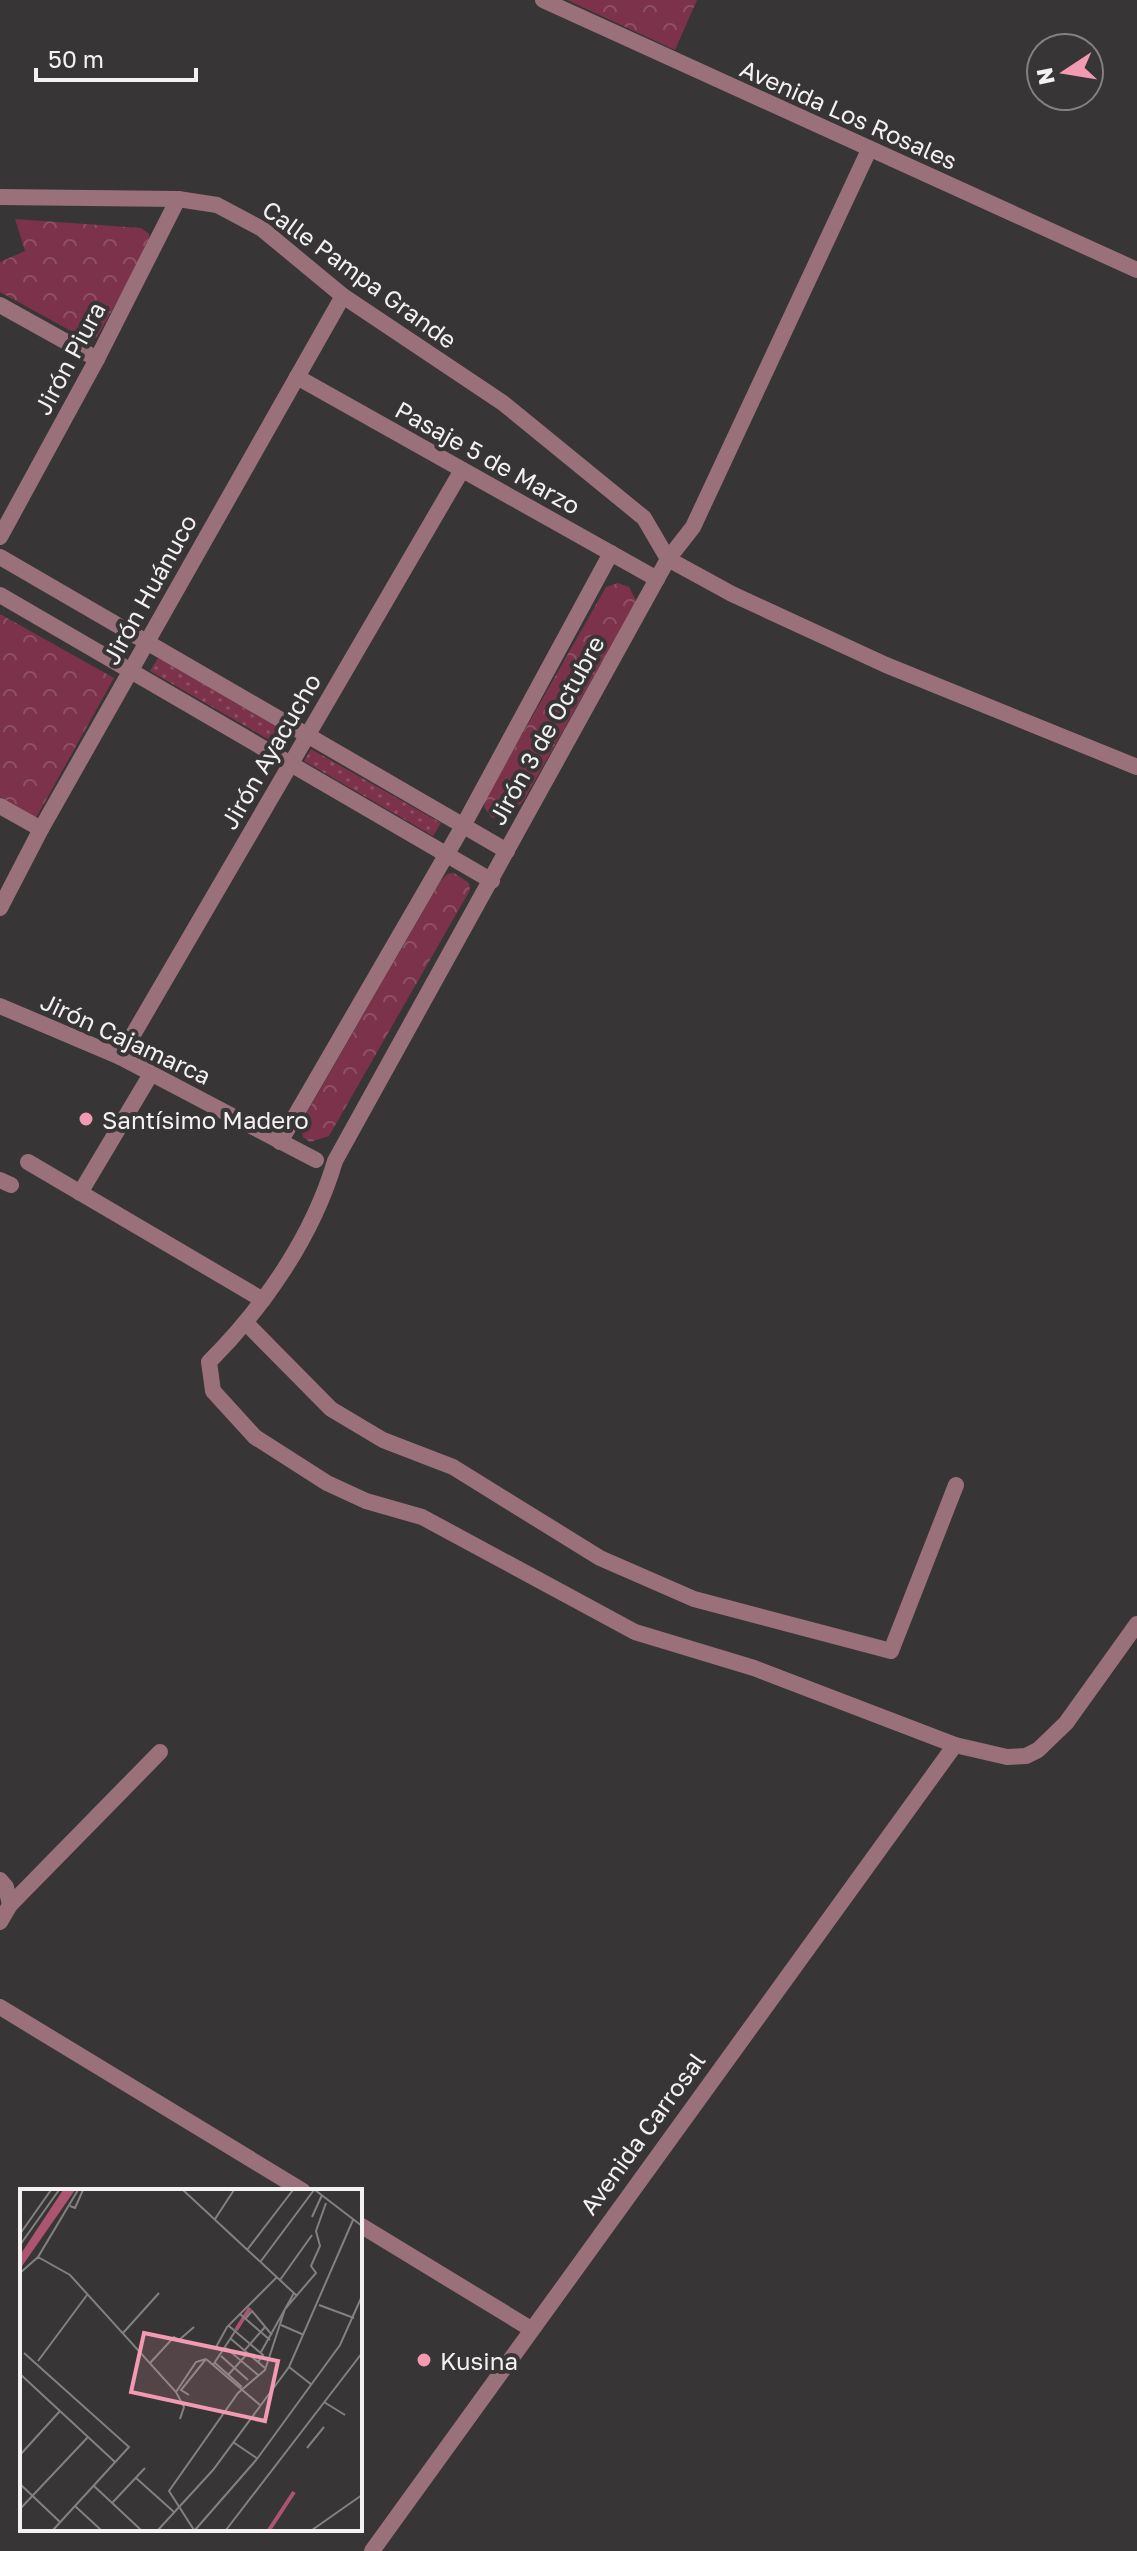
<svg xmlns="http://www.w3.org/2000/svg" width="1137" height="2551" viewBox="0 0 1137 2551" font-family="'Golos Text',sans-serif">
  <defs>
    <pattern id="grass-dots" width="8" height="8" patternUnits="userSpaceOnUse" patternTransform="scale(2)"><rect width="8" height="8" fill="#7b324a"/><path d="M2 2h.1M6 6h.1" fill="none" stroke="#8e5065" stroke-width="1.8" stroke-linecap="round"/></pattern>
    <pattern id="park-crowns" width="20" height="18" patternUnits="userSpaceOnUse" patternTransform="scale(2)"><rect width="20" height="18" fill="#7b324a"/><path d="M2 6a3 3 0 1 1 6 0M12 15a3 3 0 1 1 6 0" fill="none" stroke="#8e5065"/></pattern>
  </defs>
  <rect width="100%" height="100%" fill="#383536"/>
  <g fill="url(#grass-dots)">
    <polygon points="158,658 287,733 280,746 150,671"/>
    <polygon points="311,749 441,823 433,836 304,761"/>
  </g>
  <g fill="url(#park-crowns)">
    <polygon points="567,0 697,0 675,50"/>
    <polygon points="15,219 141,228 149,234 150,243 97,337 91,342 0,292 0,262 25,251"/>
    <polygon points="618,583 629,587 636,600 634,605 524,800 511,815 492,818 484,807 486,798 606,587"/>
    <polygon points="0,614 114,678 36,818 0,797"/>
    <polygon points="454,873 469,883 470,890 329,1136 310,1142 303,1137 300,1124 440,882 447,874"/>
  </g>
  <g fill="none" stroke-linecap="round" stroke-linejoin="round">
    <g stroke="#9a717b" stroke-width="16">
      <polyline points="543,0 1137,270"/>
      <path d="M869 150 693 527 668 559 335 1161C313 1236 264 1307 209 1362L213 1391 255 1437 327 1483 366 1501 422 1517 635 1632 754 1668 955 1745 1007 1757 1026 1756 1038 1750 1066 1723 1137 1624"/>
      <polyline points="0,197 178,199 217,205 262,229 343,296 503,403 644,518 668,559 732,594 886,665 1137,767"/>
      <polyline points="0,305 97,359"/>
      <polyline points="297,377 657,579"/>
      <polyline points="0,537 97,359 178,199"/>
      <polyline points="0,557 507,851"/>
      <polyline points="0,595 492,881"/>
      <polyline points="0,806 41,829"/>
      <polyline points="0,908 41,829 343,296"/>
      <polyline points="0,1006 120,1057 316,1160"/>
      <polyline points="120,1057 462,470"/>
      <polyline points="280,1142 463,826 611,553"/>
      <polyline points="28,1162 263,1300"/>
      <polyline points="0,1180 11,1185"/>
      <polyline points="80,1193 151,1074"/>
      <polyline points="247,1324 331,1409 383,1440 453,1467 600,1558 694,1599 891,1651 956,1485"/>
      <polyline points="0,1880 6,1887 10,1905 0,1922"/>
      <polyline points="10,1905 160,1752"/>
      <polyline points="0,2007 303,2191"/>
      <polyline points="360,2225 531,2329"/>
      <polyline points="372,2551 955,1745"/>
    </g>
  </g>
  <g fill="#f19ab2" stroke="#383536" stroke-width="3">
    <circle cx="86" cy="1119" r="8"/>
    <circle cx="424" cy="2360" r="8"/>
  </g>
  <g text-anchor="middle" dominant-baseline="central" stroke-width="8" stroke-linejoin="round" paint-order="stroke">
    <g font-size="24" fill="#f3f1f1" stroke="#383536">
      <text transform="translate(849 114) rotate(24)">Avenida Los Rosales</text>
      <text transform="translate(360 274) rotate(36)">Calle Pampa Grande</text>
      <text transform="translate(69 358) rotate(-62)">Jirón Piura</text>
      <text transform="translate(488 457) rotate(29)">Pasaje 5 de Marzo</text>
      <text transform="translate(149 589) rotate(-61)">Jirón Huánuco</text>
      <text transform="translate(546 730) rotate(-61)">Jirón 3 de Octubre</text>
      <text transform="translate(270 751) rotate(-60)">Jirón Ayacucho</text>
      <text transform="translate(126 1038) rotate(25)">Jirón Cajamarca</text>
      <text transform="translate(642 2133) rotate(-54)">Avenida Carrosal</text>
    </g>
    <g font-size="24" fill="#f3f1f1" stroke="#383536" text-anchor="start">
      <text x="102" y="1119">Santísimo Madero</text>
      <text x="440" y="2360">Kusina</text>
    </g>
  </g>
  <g transform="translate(20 2189)">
    <rect width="342" height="342" fill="#383536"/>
    <path d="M43 1H55L0 80V66Z" fill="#ad5570"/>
    <path fill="none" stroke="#ad5570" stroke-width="4" d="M216 141 230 119M249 341 274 303"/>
    <path fill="none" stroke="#838081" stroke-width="2" d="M163 1 276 106M295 1 342 37M50 17 55 19 63 1M292 28 302 6M195 30 214 1M0 45 31 1M0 56 39 1M227 61 273 1M18 68 50 86 156 203 164 218 160 230M241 72 294 1M0 84 18 68 58 1M260 91 292 46M299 116 334 129M220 125 250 151M226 129 232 122 252 146M261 136 284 146M209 137 243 166 238 173M103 144 139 104M211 150 245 179M206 159 238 186M195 160 207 138 257 88M224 162 245 138M241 163 274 104M4 164 109 258 33 341M201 167 228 191M186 170 240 216M18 172 67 106M130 174 154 148 159 151 174 138M195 174 222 198M193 176 216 141M269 178 292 196M0 185 95 273M208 186 228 164M156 203 176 173 186 170M169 206 161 201 186 170M304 213 325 226M213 253 238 270M287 259 304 238M0 266 40 222M116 289 154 323M0 295 40 333M74 297 121 341M92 314 125 279M55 317 81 341M0 320 68 248M138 341 193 281 269 178 333 31M174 341 149 302 218 204 245 181 265 120 296 84 291 77 300 57 296 42 306 14M175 341 237 270 320 156 342 107M206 341 342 164M292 341 342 306"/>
    <path fill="#f19ab2" fill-opacity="0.15" stroke="#f19ab2" stroke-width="4" d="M124 144 258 172 245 232 111 203Z"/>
    <rect width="342" height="342" fill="none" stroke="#f3f1f1" stroke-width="4"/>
  </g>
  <g transform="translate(1065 72) rotate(258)"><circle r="38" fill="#383536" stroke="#838081" stroke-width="2"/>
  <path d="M0-6L14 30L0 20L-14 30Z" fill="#f19ab2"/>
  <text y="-12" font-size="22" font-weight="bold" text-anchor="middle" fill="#f3f1f1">N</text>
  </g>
  <path d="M36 68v12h160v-12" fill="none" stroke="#f3f1f1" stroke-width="4"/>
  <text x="48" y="68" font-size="24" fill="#f3f1f1" stroke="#383536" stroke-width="6" paint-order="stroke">50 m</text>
</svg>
